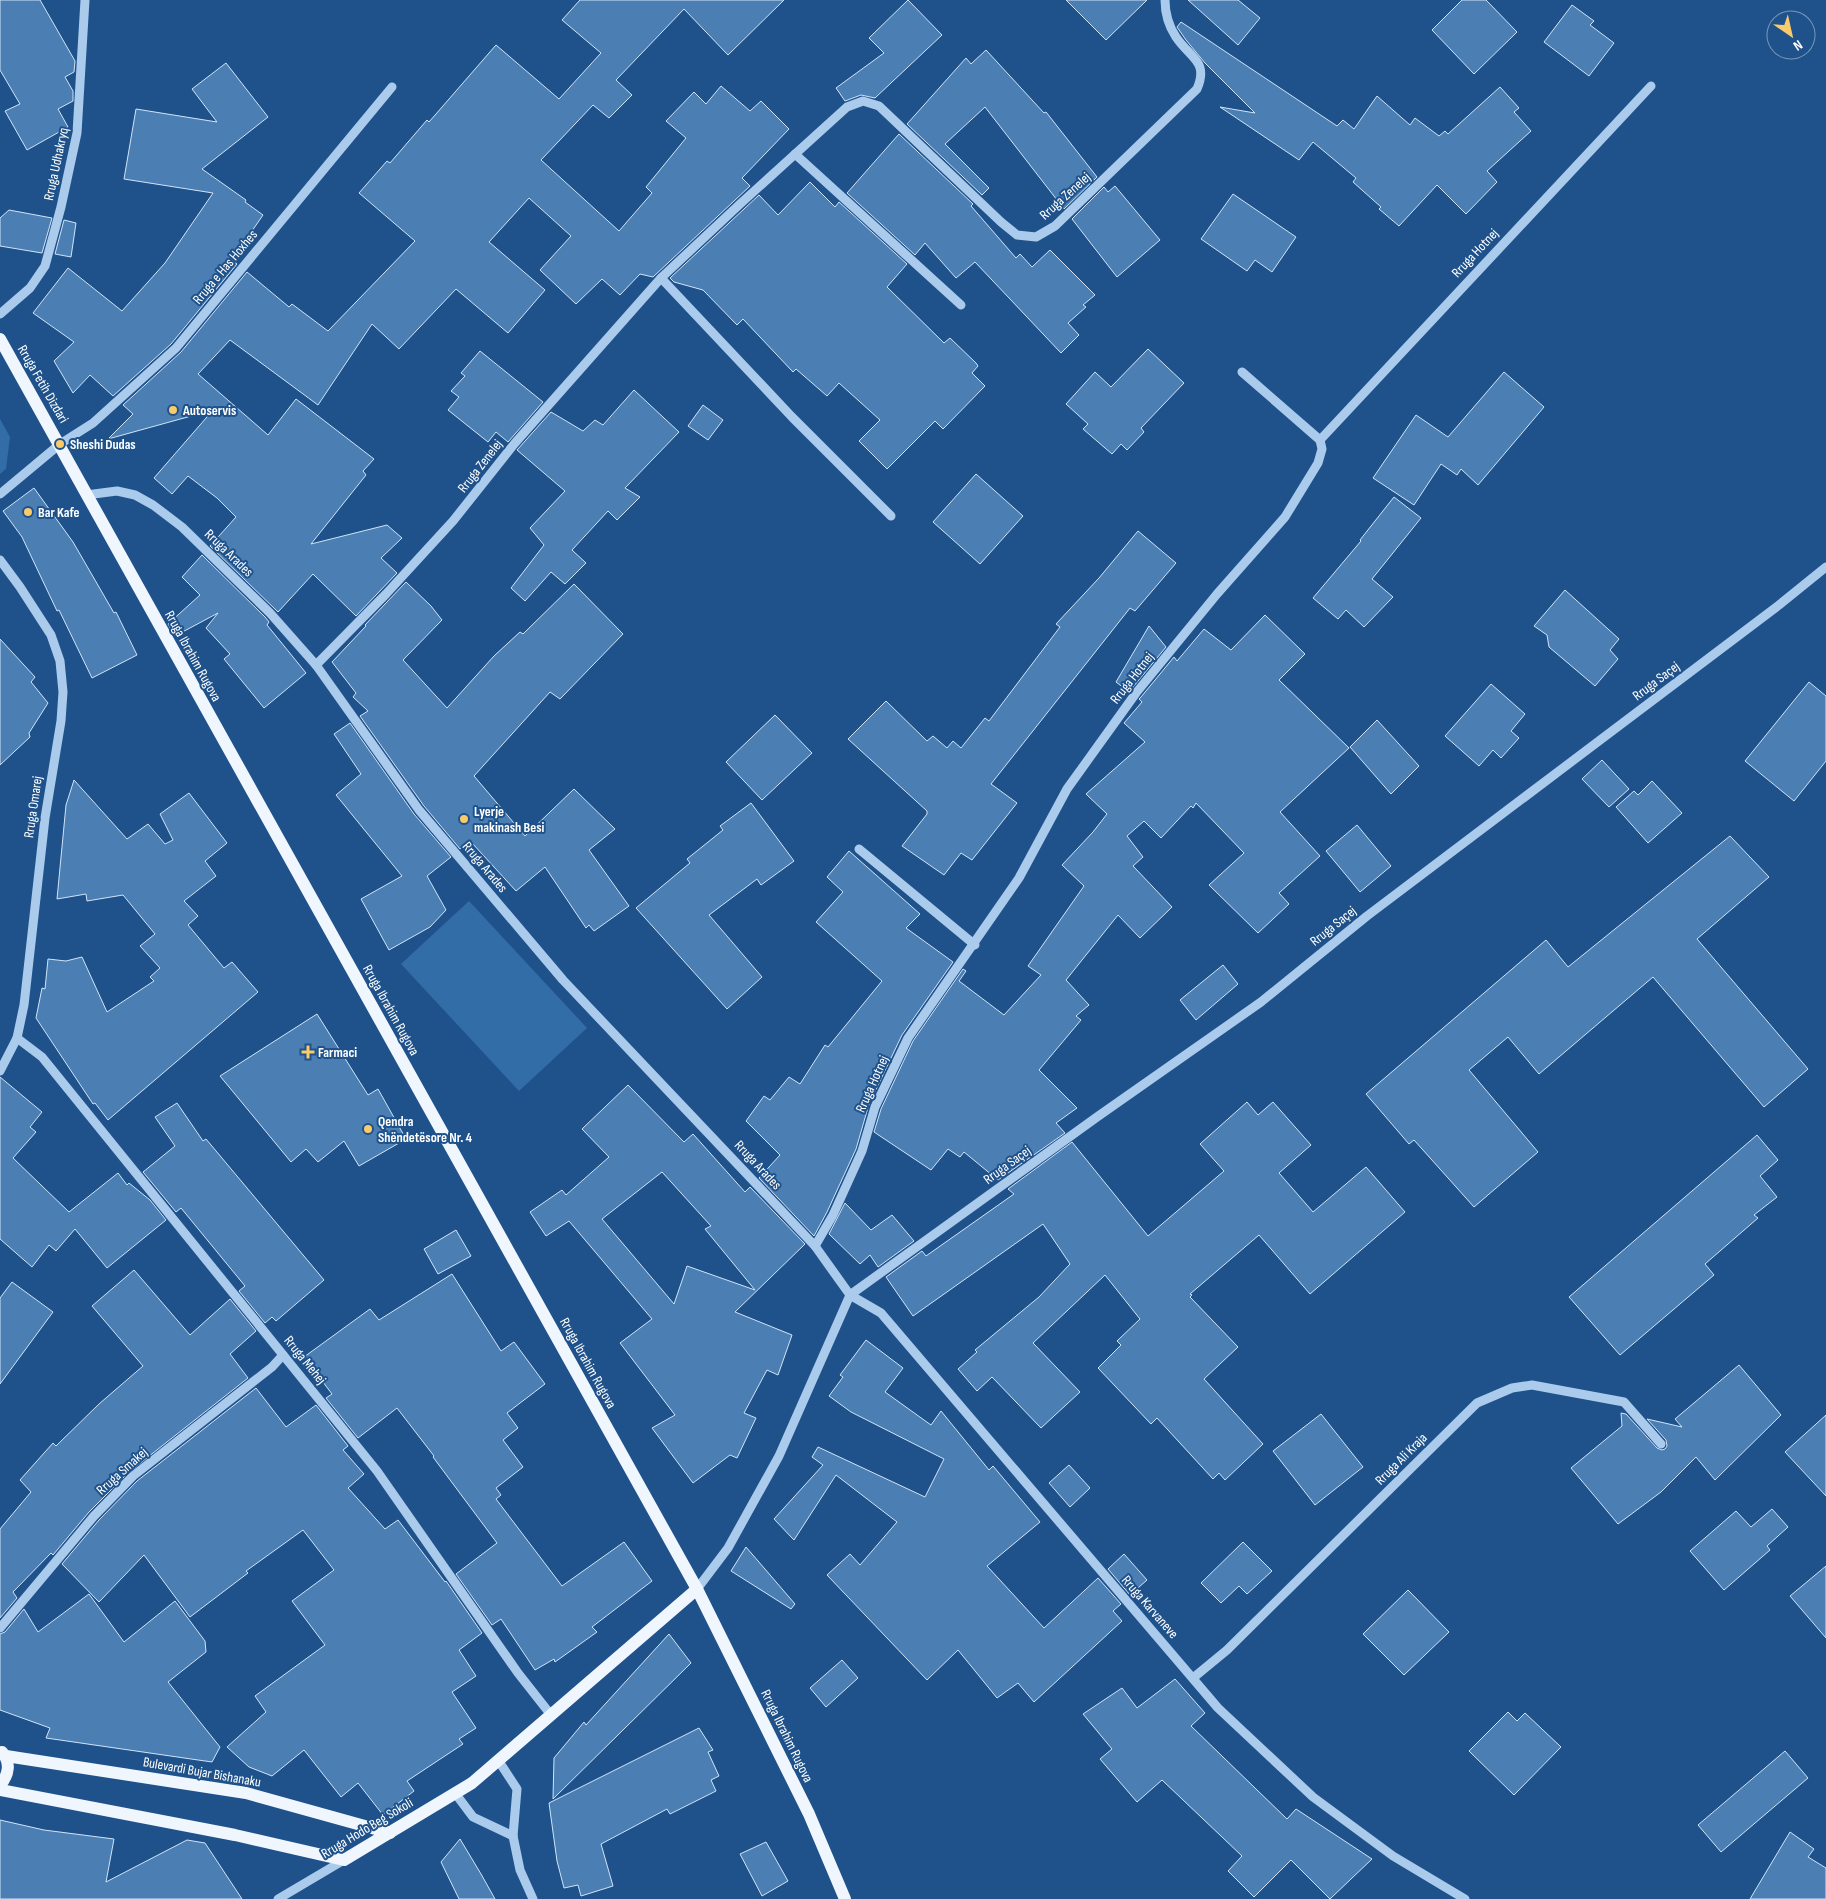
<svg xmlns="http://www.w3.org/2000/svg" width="1826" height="1899" viewBox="0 0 1826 1899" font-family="'Sofia Sans Condensed',sans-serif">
  <rect width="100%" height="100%" fill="#1f528b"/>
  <g fill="#326da8">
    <polygon points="0,419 10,437 6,469 0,474"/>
    <polygon points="469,901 587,1028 519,1091 401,964"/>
  </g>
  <g fill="#4b7fb4" stroke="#d0e4f9" fill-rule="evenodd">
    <polygon points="0,0 40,0 75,61 74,72 65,77 73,91 73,101 58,109 68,127 27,150 5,111 20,104 0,70"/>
    <polygon points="580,0 784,0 728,55 684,9 616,80 632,95 609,118 593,105 541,160 619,231 652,193 646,187 686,138 666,121 694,92 706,104 721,86 750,111 761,101 789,129 742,178 750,186 653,277 640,274 620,295 602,279 576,304 540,270 571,236 529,198 489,242 545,290 508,333 456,289 399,349 372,324 318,405 230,340 198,374 268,435 296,399 374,459 363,471 366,475 311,544 387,525 402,538 381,558 397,573 356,616 313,574 278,612 210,546 236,517 217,498 188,476 172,494 154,478 213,410 108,439 133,414 123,405 181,352 247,272 289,307 292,304 328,331 415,241 359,193 387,161 390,163 427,120 429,122 496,45 559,99 601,53 562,20"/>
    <polygon points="908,0 942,35 875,98 861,95 845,101 836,88 884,53 869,38"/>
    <polygon points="1066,0 1147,0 1106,40"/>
    <polygon points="1188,0 1238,0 1260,18 1238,45"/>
    <polygon points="1462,0 1486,0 1517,32 1474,74 1432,30"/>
    <polygon points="1572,5 1594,21 1590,25 1614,43 1589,76 1544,42"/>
    <polygon points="1181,22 1337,126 1343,120 1354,129 1377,96 1410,125 1415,118 1439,136 1445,131 1448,134 1500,87 1519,108 1514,112 1531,131 1487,171 1497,182 1466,214 1437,185 1399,226 1379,209 1381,207 1353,182 1356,178 1313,142 1299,160 1220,107 1255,113 1205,63 1186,40 1177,27"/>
    <polygon points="986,50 1044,113 1046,112 1097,177 1064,209 985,107 945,144 989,188 982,195 907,124 966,58 971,64"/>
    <polygon points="226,63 268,117 202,169 246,200 245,202 263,215 232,260 237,264 171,344 113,396 90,375 73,393 54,361 74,342 33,313 68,268 122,311 165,263 213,193 124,179 136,109 217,122 192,89"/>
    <polygon points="899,134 973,204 971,206 1016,258 1020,254 1032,267 1050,250 1095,295 1083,305 1086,307 1068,323 1079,335 1061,353 975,262 956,278 925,243 915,255 847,193"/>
    <polygon points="810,182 835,207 839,202 907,264 887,287 944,343 950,338 976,363 978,366 972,373 985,386 943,429 935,421 887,469 859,441 880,420 839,383 827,396 796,369 793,372 743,319 737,325 703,290 674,282 670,278 759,195 778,215"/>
    <polygon points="1115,186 1160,240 1117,277 1072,219 1104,187 1108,192"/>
    <polygon points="1233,194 1296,237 1272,272 1255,260 1247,271 1201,239"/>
    <polygon points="9,210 52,218 42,253 0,246 0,218"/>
    <polygon points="64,220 76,223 71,257 55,254"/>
    <polygon points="1148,349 1184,383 1141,428 1144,432 1127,450 1121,444 1112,454 1083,429 1088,424 1066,404 1095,372 1111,387"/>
    <polygon points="480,351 543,402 508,442 496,432 488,442 448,410 459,397 451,391 465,376 461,373"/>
    <polygon points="1504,372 1544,407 1478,485 1461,469 1457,475 1441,464 1414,505 1373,478 1416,415 1448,437"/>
    <polygon points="634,390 679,432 625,488 640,497 617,520 608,511 572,550 586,563 565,584 551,572 525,601 511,588 544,545 530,528 565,491 517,450 551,412 583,431 595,420 603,425"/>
    <polygon points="703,405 723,420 708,440 688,426"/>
    <polygon points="976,474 1023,516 980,564 933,522"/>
    <polygon points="34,488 73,542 114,613 116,612 137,655 92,678 59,610 57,611 22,537 3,511"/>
    <polygon points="1394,497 1421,518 1372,579 1393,597 1364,627 1346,610 1338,619 1313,598 1361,541 1360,540"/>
    <polygon points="1138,531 1176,563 1135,611 1130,608 991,784 1017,803 972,860 961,853 944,875 902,846 927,814 927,811 848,739 886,701 927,741 933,736 947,748 953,741 961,748 985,718 989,721 1060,627 1056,624 1099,578"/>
    <polygon points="202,555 265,617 269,622 267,625 306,673 264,708 224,659 230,654 206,628 218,613 175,636 168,624 200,595 182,577"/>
    <polygon points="406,582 431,606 442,620 403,660 447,708 494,656 520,632 523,634 574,584 623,634 560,699 550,692 474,776 525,836 574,789 615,829 589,850 629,906 594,931 589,925 586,928 545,867 516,891 472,843 468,847 466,845 460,849 424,806 360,716 368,711 353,697 356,693 332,662 366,626 365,625"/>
    <polygon points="1565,590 1619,639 1610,650 1618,659 1595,686 1549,647 1547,635 1534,626"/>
    <polygon points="1265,615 1305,654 1279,680 1349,748 1280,812 1320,856 1279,893 1289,904 1258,933 1209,885 1244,853 1196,803 1193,808 1191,806 1161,838 1144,821 1127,836 1143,857 1133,866 1172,907 1140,938 1118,915 1066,980 1089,1005 1076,1016 1081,1020 1039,1070 1077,1108 1056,1123 1065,1133 998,1180 964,1152 960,1157 948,1149 931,1170 874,1132 881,1109 913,1041 963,969 966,971 959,981 1004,1015 1041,975 1028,966 1084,886 1062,865 1093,832 1107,814 1086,794 1145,742 1124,723 1142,702 1139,699 1141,697 1174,657 1177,661 1204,629 1231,650"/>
    <polygon points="1149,626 1166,647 1129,692 1116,682"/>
    <polygon points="0,639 35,677 31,682 48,703 29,733 30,737 0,765"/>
    <polygon points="1809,682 1826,696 1826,761 1794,801 1745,761"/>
    <polygon points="1491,684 1525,714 1511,731 1519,738 1501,758 1493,750 1479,766 1445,736"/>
    <polygon points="775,715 812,753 762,800 726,762"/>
    <polygon points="1377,720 1419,766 1391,794 1350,747"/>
    <polygon points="350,723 414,814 451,857 427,876 446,910 430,927 389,950 361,899 402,876 336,795 361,774 334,734"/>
    <polygon points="1602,760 1629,789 1609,807 1582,779"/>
    <polygon points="74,780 127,839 148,824 165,844 173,840 160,814 189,793 227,843 205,861 216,876 184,901 198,916 188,925 224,968 232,962 258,992 108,1120 95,1103 93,1104 36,1018 42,988 45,989 48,959 66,961 82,957 107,1012 154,981 150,977 160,968 140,946 155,934 123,895 87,901 86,894 57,899 66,805"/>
    <polygon points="1652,781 1682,813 1648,843 1616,807 1634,791 1638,795"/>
    <polygon points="751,803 794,861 761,885 757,879 709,915 762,977 727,1009 636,908 690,863 687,859 723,830 720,826"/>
    <polygon points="1357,825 1391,866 1360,892 1326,851"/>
    <polygon points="1730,836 1769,877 1697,939 1808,1069 1764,1107 1653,977 1539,1074 1508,1037 1469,1070 1538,1152 1474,1207 1414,1140 1409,1144 1366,1094 1546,940 1568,967"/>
    <polygon points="849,851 920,914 906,928 953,962 902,1035 869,1104 856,1149 827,1212 814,1236 759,1178 780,1155 746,1121 764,1096 770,1100 789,1077 800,1084 825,1045 828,1047 882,981 816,922 843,892 827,877"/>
    <polygon points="1223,965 1238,984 1196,1020 1180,1000"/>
    <polygon points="317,1014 368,1095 378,1089 406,1139 359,1166 344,1141 318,1162 306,1149 291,1162 220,1076"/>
    <polygon points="0,1077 42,1112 30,1127 36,1132 13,1158 69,1212 118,1173 127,1185 129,1183 150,1200 166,1220 107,1268 75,1229 56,1251 49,1245 32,1267 0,1239"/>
    <path d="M628 1085 684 1142 693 1134 745 1192 750 1187 805 1244 735 1312 792 1335 778 1375 767 1370 744 1413 756 1418 737 1458 730 1455 693 1483 652 1428 675 1415 620 1343 652 1319 569 1221 546 1236 530 1212 562 1190 566 1195 609 1157 582 1129ZM662 1172 711 1226 705 1229 755 1290 687 1266 674 1304 602 1219Z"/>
    <polygon points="1247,1102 1258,1115 1273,1102 1311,1145 1279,1173 1313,1212 1366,1167 1405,1212 1310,1294 1259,1235 1190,1294 1192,1295 1190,1297 1238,1347 1204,1379 1263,1444 1225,1480 1219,1473 1213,1479 1157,1418 1151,1424 1098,1368 1121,1345 1117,1341 1140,1319 1105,1275 1033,1343 1080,1392 1041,1428 992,1377 977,1391 958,1369 977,1352 975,1350 1039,1297 1070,1264 1043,1224 913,1316 886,1277 922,1251 926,1256 1014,1194 1008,1189 1072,1142 1148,1236 1224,1171 1200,1144"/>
    <polygon points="177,1103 203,1141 206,1139 324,1280 276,1321 272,1317 265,1323 239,1291 245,1286 181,1208 176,1212 143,1172 175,1146 155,1117"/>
    <polygon points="1757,1135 1778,1160 1760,1176 1777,1197 1754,1215 1758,1218 1705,1264 1714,1275 1620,1355 1569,1297"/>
    <polygon points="845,1203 871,1230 892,1215 914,1241 878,1267 870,1255 860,1264 829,1234"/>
    <polygon points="456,1230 471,1256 438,1274 424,1249"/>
    <polygon points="134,1270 190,1335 230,1299 256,1331 230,1354 248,1378 129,1472 89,1512 53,1555 51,1553 13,1592 17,1598 0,1618 0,1529 31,1492 20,1480 53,1443 56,1446 99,1404 143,1366 92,1306"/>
    <polygon points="452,1274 501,1351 514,1342 545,1384 507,1413 518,1428 503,1440 523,1467 496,1488 501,1495 496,1499 562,1586 624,1542 652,1581 592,1627 597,1632 555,1662 554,1659 535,1670 501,1619 492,1625 456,1574 497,1543 433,1457 434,1456 397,1408 358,1438 326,1398 332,1394 304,1357 370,1309 379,1320"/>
    <polygon points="12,1282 53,1312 0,1384 0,1298"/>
    <polygon points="866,1340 903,1368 885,1392 931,1425 941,1411 989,1470 993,1466 1040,1522 987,1566 1044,1628 1098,1578 1121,1604 1113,1611 1122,1621 1034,1702 1018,1683 997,1698 958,1650 927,1680 827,1575 850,1554 860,1565 897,1522 836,1475 794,1540 774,1519 823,1465 812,1457 818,1447 925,1497 944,1459 851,1412 829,1396 843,1377 840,1375"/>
    <polygon points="1739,1365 1781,1415 1715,1480 1696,1457 1661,1492 1618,1524 1571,1468 1622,1426 1621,1413 1626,1414 1657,1448 1662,1450 1665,1449 1667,1446 1666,1440 1647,1419 1682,1427 1675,1419"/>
    <polygon points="256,1388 286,1427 316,1405 348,1446 343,1450 364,1474 348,1488 385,1529 398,1520 445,1582 446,1581 482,1633 459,1650 476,1676 452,1692 476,1728 459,1739 463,1744 407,1781 414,1791 383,1815 358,1783 341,1797 304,1750 272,1776 249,1767 227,1747 266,1712 255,1696 325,1645 292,1601 334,1570 303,1530 246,1571 248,1573 190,1617 144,1555 99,1602 62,1564 99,1520 137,1481"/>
    <polygon points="1321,1414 1363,1467 1315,1505 1273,1451"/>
    <polygon points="1826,1415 1826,1496 1785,1452"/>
    <polygon points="1069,1465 1090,1488 1070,1507 1049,1483"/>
    <polygon points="1772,1509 1788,1527 1767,1546 1770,1550 1724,1590 1690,1551 1736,1511 1751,1527"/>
    <polygon points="1243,1542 1272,1571 1247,1594 1239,1586 1221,1603 1201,1583"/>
    <polygon points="746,1547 795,1604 791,1609 731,1571"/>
    <polygon points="1124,1554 1147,1580 1130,1595 1108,1569"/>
    <polygon points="1826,1566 1826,1638 1790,1596"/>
    <polygon points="1408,1590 1449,1632 1404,1675 1363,1634"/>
    <polygon points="89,1594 124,1642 175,1601 205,1641 206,1652 168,1682 220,1747 212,1762 46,1738 50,1728 0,1710 0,1634 5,1632 24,1609 38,1632"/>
    <polygon points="669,1634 691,1663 553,1799 554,1758 584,1722 586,1725"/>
    <polygon points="842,1660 858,1678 826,1707 810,1688"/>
    <polygon points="1175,1679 1205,1713 1191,1726 1287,1819 1296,1809 1372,1859 1330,1899 1291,1860 1254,1897 1228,1871 1242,1856 1162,1780 1137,1802 1100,1759 1112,1749 1083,1714 1122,1688 1137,1708"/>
    <polygon points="1508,1712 1517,1721 1525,1713 1561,1747 1514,1795 1469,1751"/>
    <polygon points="699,1728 713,1750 708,1752 719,1776 711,1780 716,1791 670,1814 667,1809 601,1844 613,1886 581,1896 578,1885 564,1888 557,1861 549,1803"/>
    <polygon points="1785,1751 1808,1778 1721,1852 1698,1825"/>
    <polygon points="0,1820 44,1830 114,1839 106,1882 187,1840 205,1843 242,1899 0,1899"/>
    <polygon points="1790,1832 1814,1849 1808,1857 1826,1868 1826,1899 1750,1899"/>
    <polygon points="460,1839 481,1874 495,1899 459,1899 441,1862"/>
    <polygon points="766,1842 788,1881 762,1896 740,1854"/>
  </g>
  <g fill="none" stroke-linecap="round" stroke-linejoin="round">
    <g stroke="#abcbec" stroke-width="9">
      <polyline points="795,154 961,305"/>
      <polyline points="661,278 792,417 891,516"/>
      <polyline points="0,314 30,288 45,266 61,207 77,133 85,0"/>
      <polyline points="1320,440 1651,86"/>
      <polyline points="0,494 60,444 93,423 176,348 392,87"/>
      <polyline points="86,495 117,491 135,495 153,505 182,527 270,613 316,665 419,810 563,980 815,1246 850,1295 881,1313 1218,1708 1313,1797 1393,1856 1465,1899"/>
      <polyline points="0,560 20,587 51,635 60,661 63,692 61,721 45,818 24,1005 17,1038 0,1071"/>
      <path d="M316 665 386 594 453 521 515 443 661 278 740 204 847 107 863 101 879 106 1001 222 1017 235 1036 237 1055 226 1197 89C1209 61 1190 58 1176 37 1168 25 1165 13 1165 0"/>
      <polyline points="859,849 975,945"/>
      <polyline points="17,1038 42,1057 377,1471 518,1673 551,1715"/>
      <polyline points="815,1246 833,1215 862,1151 875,1107 908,1038 1019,878 1067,789 1136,693 1217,594 1285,517 1318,463 1322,449 1320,440 1242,372"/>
      <polyline points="697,1589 728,1548 779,1456 850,1295 1097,1117 1261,1002 1367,916 1779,605 1826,567"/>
      <polyline points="0,1628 94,1516 133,1476 272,1367 283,1355"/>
      <polyline points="1193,1678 1227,1650 1477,1403 1512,1388 1532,1385 1624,1402 1661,1444"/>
      <polyline points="498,1760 517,1789 513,1836 520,1870 533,1899"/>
      <polyline points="455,1793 473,1817 513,1836"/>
      <polyline points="278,1899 344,1860"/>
    </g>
    <g stroke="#f0f6fe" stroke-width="12">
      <polyline points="0,339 697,1589 809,1814 845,1899"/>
      <polyline points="6,1756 246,1793 390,1833"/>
      <path d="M0 1785C9 1775 11 1762 2 1752"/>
      <polyline points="0,1790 235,1835 344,1860 472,1783 697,1589"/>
    </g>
  </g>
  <g fill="#facb6a" stroke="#1f528b" stroke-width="2">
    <circle cx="173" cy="410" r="5"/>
    <circle cx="60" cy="444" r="5"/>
    <circle cx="28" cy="512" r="5"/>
    <circle cx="464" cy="819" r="5"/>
    <path d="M305.5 1044.5h5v5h5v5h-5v5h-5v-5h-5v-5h5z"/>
    <circle cx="368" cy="1129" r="5"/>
  </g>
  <g text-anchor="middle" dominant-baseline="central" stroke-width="4" stroke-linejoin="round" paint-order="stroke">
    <g font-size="14" fill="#fff" stroke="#1f528b">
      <text transform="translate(56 164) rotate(-78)">Rruga Udhakryq</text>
      <text transform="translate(1065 196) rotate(-42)">Rruga Zenelej</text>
      <text transform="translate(1475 253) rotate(-47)">Rruga Hotnej</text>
      <text transform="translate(225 267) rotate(-50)">Rruga e Has Hoxhes</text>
      <text transform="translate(43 384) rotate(60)">Rruga Fetih Dizdari</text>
      <text transform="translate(480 466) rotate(-52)">Rruga Zenelej</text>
      <text transform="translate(229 553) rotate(44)">Rruga Arades</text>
      <text transform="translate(193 656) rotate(61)">Rruga Ibrahim Rugova</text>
      <text transform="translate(1132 678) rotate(-52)">Rruga Hotnej</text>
      <text transform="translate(1656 681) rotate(-37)">Rruga Saçej</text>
      <text transform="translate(33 807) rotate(-82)">Rruga Omarej</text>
      <text transform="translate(485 867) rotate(50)">Rruga Arades</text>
      <text transform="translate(1333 926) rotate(-39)">Rruga Saçej</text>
      <text transform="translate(391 1010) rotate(61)">Rruga Ibrahim Rugova</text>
      <text transform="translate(872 1084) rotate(-66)">Rruga Hotnej</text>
      <text transform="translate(758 1165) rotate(47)">Rruga Arades</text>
      <text transform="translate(1007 1165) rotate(-36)">Rruga Saçej</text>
      <text transform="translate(305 1360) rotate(51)">Rruga Mehej</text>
      <text transform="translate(588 1363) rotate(61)">Rruga Ibrahim Rugova</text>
      <text transform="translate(1401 1459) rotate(-45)">Rruga Ali Kraja</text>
      <text transform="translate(122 1471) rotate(-42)">Rruga Smakej</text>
      <text transform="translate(1150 1607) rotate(49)">Rruga Karvaneve</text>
      <text transform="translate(787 1736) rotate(64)">Rruga Ibrahim Rugova</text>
      <text transform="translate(202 1772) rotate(10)">Bulevardi Bujar Bishanaku</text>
      <text transform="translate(367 1828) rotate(-31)">Rruga Hodo Beg Sokoli</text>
    </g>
    <g font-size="14" font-weight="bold" fill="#fff" stroke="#1f528b" text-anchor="start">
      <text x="183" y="410">Autoservis</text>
      <text x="70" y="444">Sheshi Dudas</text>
      <text x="38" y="512">Bar Kafe</text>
      <text x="474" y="811">Lyerje<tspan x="474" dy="16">makinash Besi</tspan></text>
      <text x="318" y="1052">Farmaci</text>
      <text x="378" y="1121">Qendra<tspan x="378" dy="16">Shëndetësore Nr. 4</tspan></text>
    </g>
  </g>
  <g transform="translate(1791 35) rotate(146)"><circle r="24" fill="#1f528b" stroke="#7997b9"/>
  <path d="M0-4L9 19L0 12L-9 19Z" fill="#facb6a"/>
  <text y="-8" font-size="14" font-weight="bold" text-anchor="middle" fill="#ffffff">N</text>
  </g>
</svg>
